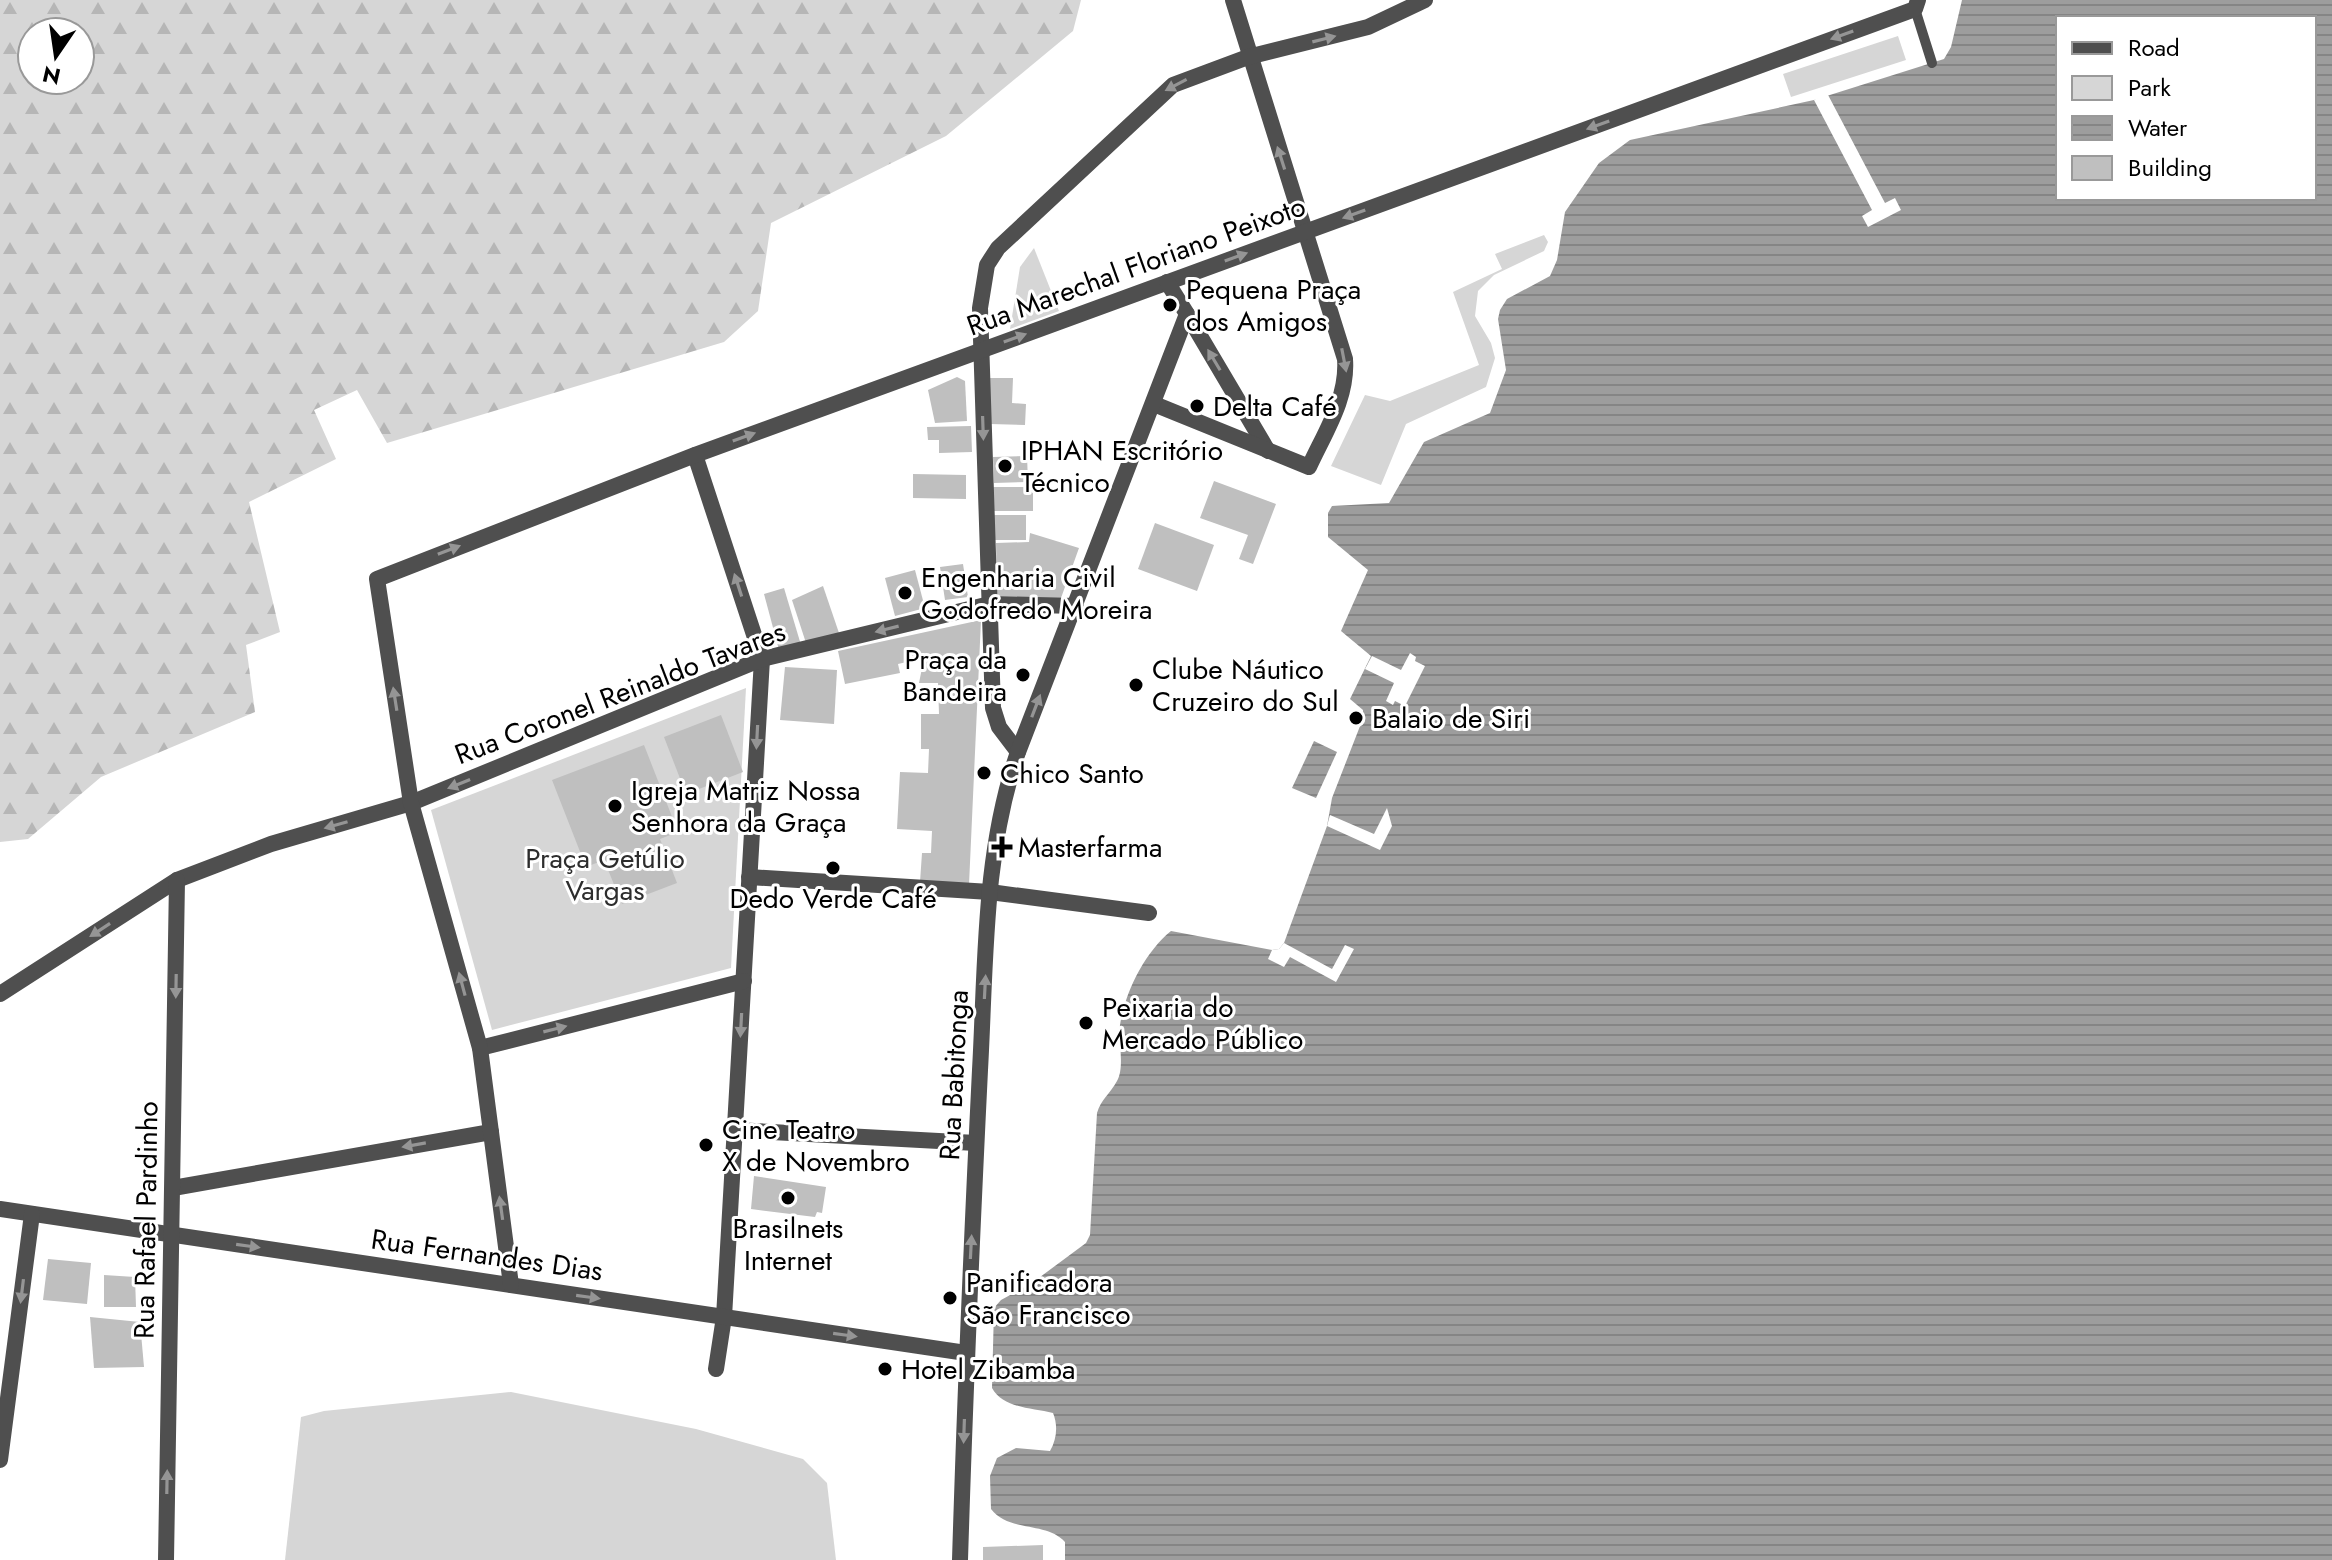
<svg xmlns="http://www.w3.org/2000/svg" width="2332" height="1560" viewBox="0 0 2332 1560" font-family="Jost,sans-serif">
  <defs>
    <pattern id="forest-firs" width="22" height="20" patternUnits="userSpaceOnUse" patternTransform="scale(2)"><rect width="22" height="20" fill="#d6d6d6"/><path d="M5 1l3.5 6h-7zM16 11l3.5 6h-7z" fill="#b6b6b6"/></pattern>
    <pattern id="water-rules" width="6" height="5" patternUnits="userSpaceOnUse" patternTransform="scale(2)"><rect width="6" height="5" fill="#9d9d9d"/><path d="M0 2.5h6" fill="none" stroke="#858585"/></pattern>
  </defs>
  <rect width="100%" height="100%" fill="#fff"/>
  <path fill="url(#forest-firs)" fill-rule="evenodd" d="M0 0H1081L1073 31 946 136 771 223 758 311 724 342 387 443 357 390 314 410 336 459 249 502 280 632 246 645 255 712 101 777 28 839 0 842ZM32 32H80V80H32Z"/>
  <g fill="#d6d6d6">
    <polygon points="1898,36 1906,60 1791,97 1783,74"/>
    <polygon points="1544,235 1548,242 1544,251 1494,275 1478,291 1475,316 1491,343 1495,358 1486,387 1406,424 1381,485 1331,466 1365,395 1390,401 1479,365 1453,292 1502,269 1495,254"/>
    <polygon points="1034,248 1059,311 1010,329 1020,267"/>
    <polygon points="746,688 731,968 492,1030 431,810"/>
    <polygon points="511,1392 696,1429 803,1459 827,1483 836,1560 285,1560 301,1417 324,1411"/>
  </g>
  <g fill="url(#water-rules)" fill-rule="evenodd">
    <path d="M1962 0H2332V1560H1065V1542C1046 1521 1010 1533 991 1509L990 1476 997 1458 1016 1448 1050 1451C1057 1439 1058 1425 1053 1413 1032 1408 1003 1408 992 1388L994 1308 1001 1300 1032 1283 1086 1243 1090 1235 1097 1113C1101 1099 1110 1094 1117 1081 1125 1067 1118 1041 1120 1025 1125 992 1145 952 1171 931L1272 950 1279 949 1284 943 1327 826 1332 798 1362 721 1363 710 1350 699 1371 656 1341 631 1368 570 1328 537V513L1332 506 1389 503 1424 442 1490 413 1506 370 1498 319 1500 310 1507 299 1550 276 1557 260 1565 212 1599 163 1630 140 1814 100 1944 59 1951 47ZM2058 18H2314V198H2058Z"/>
    <polygon points="1314,741 1337,752 1316,798 1292,788"/>
  </g>
  <g fill="#fff">
    <polygon points="1827,93 1885,203 1895,198 1901,210 1868,227 1862,216 1872,210 1814,100"/>
    <polygon points="1410,653 1416,657 1415,661 1425,666 1405,706 1395,701 1393,705 1386,701 1394,683 1365,669 1372,656 1401,670"/>
    <polygon points="1387,808 1392,826 1380,850 1327,826 1330,815 1374,834"/>
    <polygon points="1284,943 1332,969 1345,945 1354,949 1336,982 1290,957 1284,967 1268,959 1272,950 1279,949"/>
  </g>
  <g fill="#bfbfbf">
    <polygon points="957,377 965,381 967,421 935,423 928,390"/>
    <polygon points="990,378 1013,378 1012,403 1026,404 1025,425 990,424"/>
    <polygon points="971,426 972,452 939,453 939,440 928,440 927,427"/>
    <polygon points="1027,456 1028,482 994,483 993,457"/>
    <polygon points="913,474 966,475 966,499 913,498"/>
    <polygon points="1214,481 1276,504 1253,564 1239,559 1248,535 1200,518"/>
    <rect x="993" y="487" width="40" height="24"/>
    <rect x="994" y="515" width="32" height="25"/>
    <polygon points="1155,523 1214,545 1197,591 1138,569"/>
    <polygon points="1030,533 1079,548 1061,598 997,598 996,543 1029,542"/>
    <polygon points="963,564 968,597 945,600 940,567"/>
    <polygon points="915,570 925,608 895,616 885,578"/>
    <polygon points="823,586 839,633 806,643 792,600"/>
    <polygon points="784,588 801,645 779,650 764,594"/>
    <polygon points="981,620 969,885 920,882 922,853 931,853 932,831 897,829 900,772 928,773 929,749 921,749 921,714 939,714 938,683 919,683 924,658 898,664 900,673 845,684 838,651"/>
    <polygon points="785,667 837,670 834,724 780,720"/>
    <polygon points="721,715 743,772 686,794 664,737"/>
    <polygon points="644,745 678,832 660,839 677,883 622,904 604,860 586,867 552,780"/>
    <polygon points="754,1176 826,1187 822,1213 817,1212 815,1217 751,1209"/>
    <polygon points="48,1259 91,1263 87,1304 43,1300"/>
    <polygon points="104,1275 135,1277 136,1307 104,1307"/>
    <polygon points="90,1317 140,1322 144,1367 94,1368"/>
    <polygon points="1043,1545 1043,1560 983,1560 983,1547"/>
  </g>
  <g fill="none" stroke-linecap="round" stroke-linejoin="round">
    <polyline stroke="#4f4f4f" stroke-width="10" points="1915,9 1932,63"/>
    <g stroke="#4f4f4f" stroke-width="16">
      <polyline points="1187,314 1268,451"/>
      <path d="M1154 404 1309 467C1325 432 1348 398 1345 359L1233 0"/>
      <polyline points="695,455 762,659 724,1317 716,1369"/>
      <polyline points="1018,752 999,727 993,708 980,308 987,265 998,248 1173,85 1248,57 1368,27 1425,0"/>
      <polyline points="749,877 990,892 1149,913"/>
      <polyline points="0,994 177,880 271,844 411,803 762,659 990,604 1076,606"/>
      <polyline points="480,1048 744,981"/>
      <polyline points="735,1130 976,1143"/>
      <polyline points="173,1188 491,1132"/>
      <polyline points="0,1209 966,1353"/>
      <polyline points="511,1285 480,1048 411,803 377,579 695,455 1915,9 1918,0"/>
      <polyline points="0,1460 32,1214"/>
      <polyline points="166,1560 177,880"/>
      <path d="M960 1560C965 1396 972 1233 980 1070 986 963 983 854 1018 752L1187 314 1167 282"/>
    </g>
  </g>
  <defs><path id="oneway-solid" d="M-6-.8H1V-3.2L6.5 0L1 3.2V.8H-6Z" transform="scale(2)"/></defs>
  <g fill="#959595">
    <use href="#oneway-solid" transform="translate(1842 35) rotate(160)"/>
    <use href="#oneway-solid" transform="translate(1324 39) rotate(-14)"/>
    <use href="#oneway-solid" transform="translate(1176 85) rotate(152)"/>
    <use href="#oneway-solid" transform="translate(1598 125) rotate(160)"/>
    <use href="#oneway-solid" transform="translate(1281 158) rotate(-108)"/>
    <use href="#oneway-solid" transform="translate(1354 214) rotate(160)"/>
    <use href="#oneway-solid" transform="translate(1236 257) rotate(-20)"/>
    <use href="#oneway-solid" transform="translate(1015 338) rotate(-20)"/>
    <use href="#oneway-solid" transform="translate(1214 360) rotate(-121)"/>
    <use href="#oneway-solid" transform="translate(1344 360) rotate(79)"/>
    <use href="#oneway-solid" transform="translate(983 428) rotate(88)"/>
    <use href="#oneway-solid" transform="translate(744 437) rotate(-20)"/>
    <use href="#oneway-solid" transform="translate(449 550) rotate(-21)"/>
    <use href="#oneway-solid" transform="translate(738 585) rotate(-108)"/>
    <use href="#oneway-solid" transform="translate(887 629) rotate(166)"/>
    <use href="#oneway-solid" transform="translate(395 699) rotate(-99)"/>
    <use href="#oneway-solid" transform="translate(1036 706) rotate(-69)"/>
    <use href="#oneway-solid" transform="translate(757 737) rotate(93)"/>
    <use href="#oneway-solid" transform="translate(459 784) rotate(158)"/>
    <use href="#oneway-solid" transform="translate(336 825) rotate(164)"/>
    <use href="#oneway-solid" transform="translate(100 930) rotate(147)"/>
    <use href="#oneway-solid" transform="translate(462 984) rotate(-105)"/>
    <use href="#oneway-solid" transform="translate(176 986) rotate(91)"/>
    <use href="#oneway-solid" transform="translate(985 987) rotate(-87)"/>
    <use href="#oneway-solid" transform="translate(741 1025) rotate(93)"/>
    <use href="#oneway-solid" transform="translate(555 1029) rotate(-14)"/>
    <use href="#oneway-solid" transform="translate(414 1145) rotate(170)"/>
    <use href="#oneway-solid" transform="translate(501 1208) rotate(-98)"/>
    <use href="#oneway-solid" transform="translate(248 1246) rotate(8)"/>
    <use href="#oneway-solid" transform="translate(971 1247) rotate(-87)"/>
    <use href="#oneway-solid" transform="translate(22 1291) rotate(97)"/>
    <use href="#oneway-solid" transform="translate(588 1297) rotate(8)"/>
    <use href="#oneway-solid" transform="translate(845 1335) rotate(8)"/>
    <use href="#oneway-solid" transform="translate(964 1431) rotate(92)"/>
    <use href="#oneway-solid" transform="translate(167 1482) rotate(-89)"/>
  </g>
  <g fill="#000" stroke="#fff" stroke-width="3">
    <circle cx="1170" cy="305" r="8"/>
    <circle cx="1197" cy="406" r="8"/>
    <circle cx="1005" cy="466" r="8"/>
    <circle cx="905" cy="593" r="8"/>
    <circle cx="1023" cy="675" r="8"/>
    <circle cx="1136" cy="685" r="8"/>
    <circle cx="1356" cy="718" r="8"/>
    <circle cx="984" cy="773" r="8"/>
    <circle cx="615" cy="806" r="8"/>
    <path d="M998 835h8v8h8v8h-8v8h-8v-8h-8v-8h8z"/>
    <circle cx="833" cy="868" r="8"/>
    <circle cx="1086" cy="1023" r="8"/>
    <circle cx="706" cy="1145" r="8"/>
    <circle cx="788" cy="1198" r="8"/>
    <circle cx="950" cy="1298" r="8"/>
    <circle cx="885" cy="1369" r="8"/>
  </g>
  <g text-anchor="middle" dominant-baseline="central" stroke-width="6" stroke-linejoin="round" paint-order="stroke">
    <g font-size="28" fill="#000" stroke="#fff">
      <text transform="translate(1136 266) rotate(-20)">Rua Marechal Floriano Peixoto</text>
      <text transform="translate(620 693) rotate(-21)">Rua Coronel Reinaldo Tavares</text>
      <text transform="translate(954 1075) rotate(-87)">Rua Babitonga</text>
      <text transform="translate(146 1220) rotate(-89)">Rua Rafael Pardinho</text>
      <text transform="translate(487 1255) rotate(8)">Rua Fernandes Dias</text>
    </g>
    <g font-size="28" fill="#000" stroke="#fff" text-anchor="start">
      <text x="1186" y="289">Pequena Praça<tspan x="1186" dy="32">dos Amigos</tspan></text>
      <text x="1213" y="406">Delta Café</text>
      <text x="1021" y="450">IPHAN Escritório<tspan x="1021" dy="32">Técnico</tspan></text>
      <text x="921" y="577">Engenharia Civil<tspan x="921" dy="32">Godofredo Moreira</tspan></text>
      <text x="1007" y="659" text-anchor="end">Praça da<tspan x="1007" dy="32">Bandeira</tspan></text>
      <text x="1152" y="669">Clube Náutico<tspan x="1152" dy="32">Cruzeiro do Sul</tspan></text>
      <text x="1372" y="718">Balaio de Siri</text>
      <text x="1000" y="773">Chico Santo</text>
      <text x="631" y="790">Igreja Matriz Nossa<tspan x="631" dy="32">Senhora da Graça</tspan></text>
      <text x="1018" y="847">Masterfarma</text>
      <text x="833" y="898" text-anchor="middle">Dedo Verde Café</text>
      <text x="1102" y="1007">Peixaria do<tspan x="1102" dy="32">Mercado Público</tspan></text>
      <text x="722" y="1129">Cine Teatro<tspan x="722" dy="32">X de Novembro</tspan></text>
      <text x="788" y="1228" text-anchor="middle">Brasilnets<tspan x="788" dy="32">Internet</tspan></text>
      <text x="966" y="1282">Panificadora<tspan x="966" dy="32">São Francisco</tspan></text>
      <text x="901" y="1369">Hotel Zibamba</text>
    </g>
    <g font-size="28" fill="#2d2d2d" stroke="#fff">
      <text x="605" y="858">Praça Getúlio<tspan x="605" dy="32">Vargas</tspan></text>
    </g>
  </g>
  <rect x="2056" y="16" width="260" height="184" fill="#ffffff" stroke="#999999" stroke-width="2"/>
  <rect x="2072" y="42" width="40" height="12" fill="#4f4f4f" stroke="#999999" stroke-width="2"/>
  <text x="2128" y="56" font-size="24" fill="#000000">Road</text>
  <rect x="2072" y="76" width="40" height="24" fill="#d6d6d6" stroke="#999999" stroke-width="2"/>
  <text x="2128" y="96" font-size="24" fill="#000000">Park</text>
  <rect x="2072" y="116" width="40" height="24" fill="url(#water-rules)" stroke="#999999" stroke-width="2"/>
  <text x="2128" y="136" font-size="24" fill="#000000">Water</text>
  <rect x="2072" y="156" width="40" height="24" fill="#bfbfbf" stroke="#999999" stroke-width="2"/>
  <text x="2128" y="176" font-size="24" fill="#000000">Building</text>
  <g transform="translate(56 56) rotate(193)"><circle r="38" fill="#ffffff" stroke="#999999" stroke-width="2"/>
  <path d="M0-6L14 30L0 20L-14 30Z" fill="#000000"/>
  <text y="-12" font-size="22" font-weight="bold" text-anchor="middle" fill="#000000">N</text>
  </g>
</svg>
